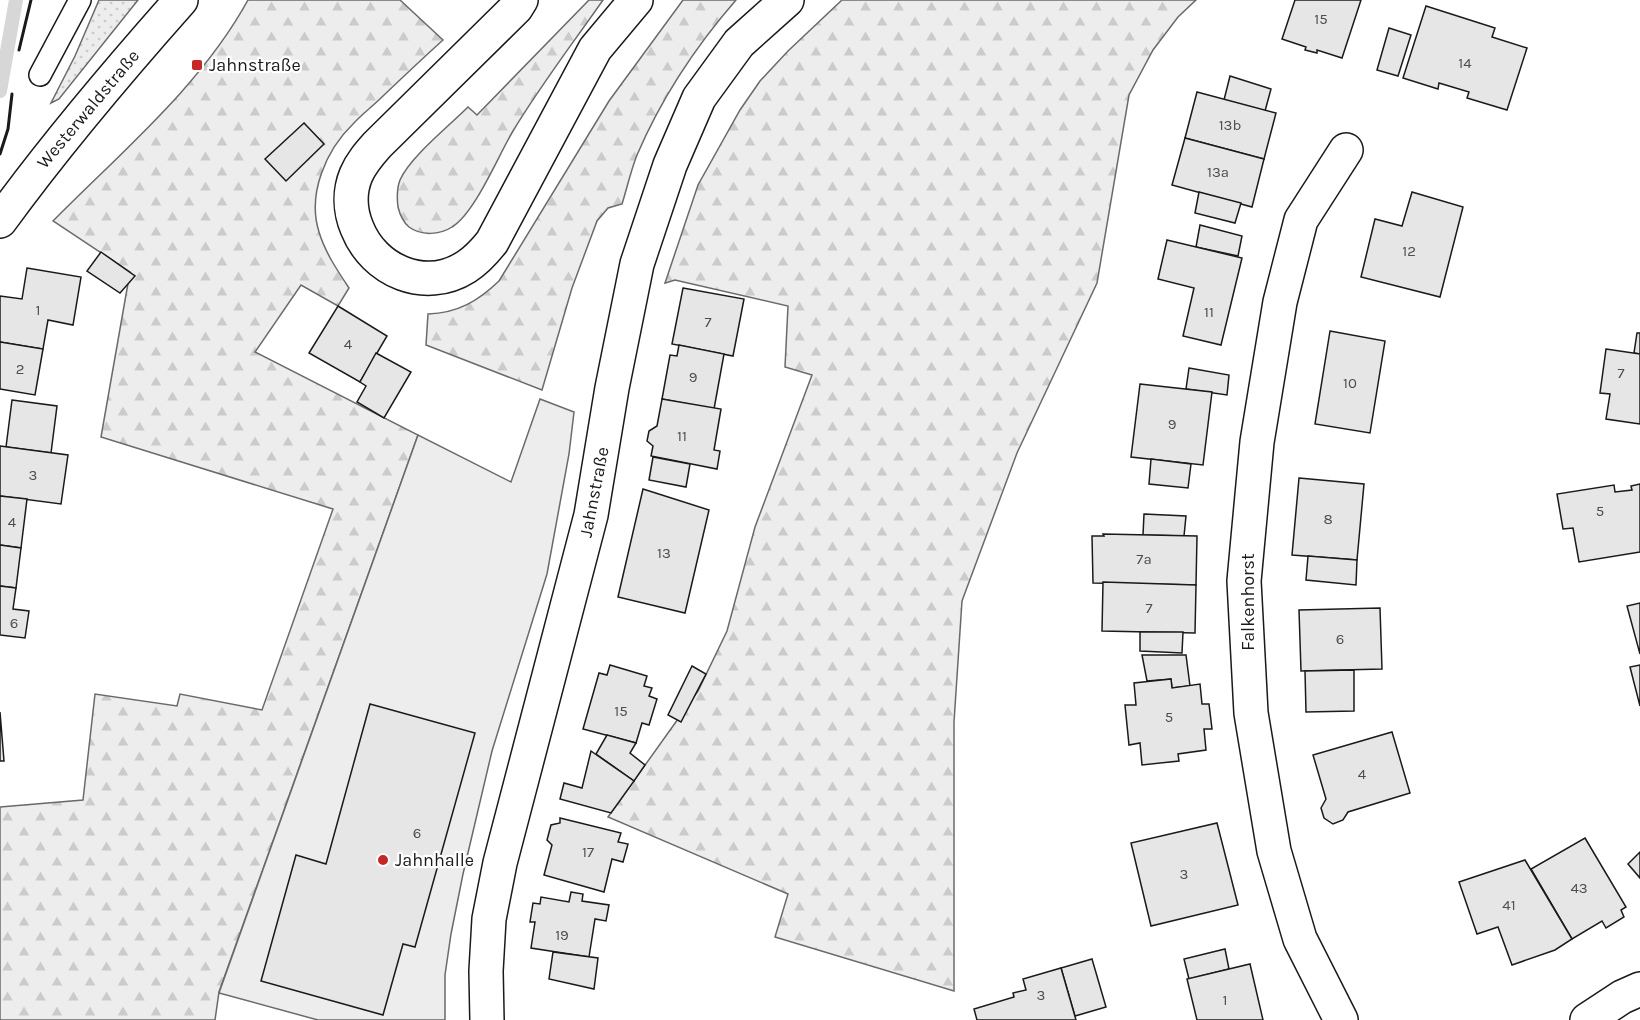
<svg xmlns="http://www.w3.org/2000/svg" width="1640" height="1020" viewBox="0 0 1640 1020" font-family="Karla,sans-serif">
  <defs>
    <pattern id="grass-dots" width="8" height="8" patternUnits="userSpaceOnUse" patternTransform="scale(1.5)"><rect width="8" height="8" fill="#ededed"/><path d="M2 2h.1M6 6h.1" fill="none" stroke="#cbcbcb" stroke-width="1.8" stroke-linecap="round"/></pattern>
    <pattern id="forest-firs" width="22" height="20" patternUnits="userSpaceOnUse" patternTransform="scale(1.5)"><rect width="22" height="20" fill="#ededed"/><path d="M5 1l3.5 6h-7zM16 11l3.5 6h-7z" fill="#cbcbcb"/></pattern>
  </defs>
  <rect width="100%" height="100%" fill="#fff"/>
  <polygon fill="url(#grass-dots)" stroke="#6a6a6a" stroke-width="1.5" points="99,0 138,0 59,99 51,103 75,56"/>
  <g fill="url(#forest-firs)" stroke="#6a6a6a" stroke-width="1.5">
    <path d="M248 0H400L443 40C423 58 403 77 383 96 373 106 362 114 353 124 326 150 307 194 319 232 325 252 337 270 349 288L338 306 301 285 255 352 418 435 219 992 215 1020H0V807L83 800 95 694 177 706 180 694 262 710 333 509 101 437 130 272 53 221C121 152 201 86 248 0Z"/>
    <path d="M589 0H603C573 43 540 86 513 131 498 156 475 213 452 227 440 235 421 236 409 227 403 222 400 215 398 207 397 199 397 188 400 180 410 157 449 126 468 107L477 115Z"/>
    <path d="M683 0H736C696 46 661 99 637 155 631 170 627 188 622 204L608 208 597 221 572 288 542 390 426 345 428 314C458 313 478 301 499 281L609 101Z"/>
    <polygon points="842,0 1196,0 1178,17 1153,50 1129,95 1097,283 1017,453 962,601 954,722 954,991 775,937 788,894 608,817 698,691 727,631 755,527 812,375 785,367 788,306 675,280 665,283 698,185 740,110 760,81 788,51"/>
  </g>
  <polygon fill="#ededed" stroke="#6a6a6a" stroke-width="1.5" points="540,399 574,412 569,454 547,574 492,751 463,874 451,934 445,975 445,1020 318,1020 219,993 418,435 511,482"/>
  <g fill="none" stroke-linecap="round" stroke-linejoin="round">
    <polyline stroke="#d7d7d7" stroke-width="14" points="0,91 16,0"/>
  </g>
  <g fill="#e6e6e6" stroke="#1a1a1a" stroke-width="1.5">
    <polygon points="1295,0 1361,0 1342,58 1317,50 1317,53 1305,50 1306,47 1282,39"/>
    <polygon points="1426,6 1495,28 1492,37 1527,48 1507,110 1467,98 1469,92 1439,83 1438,89 1403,78"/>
    <polygon points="1389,28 1411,35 1398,76 1377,70"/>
    <polygon points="1230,76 1271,89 1265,111 1224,100"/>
    <polygon points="1197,92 1276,113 1264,159 1185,138"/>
    <polygon points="304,123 324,144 286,181 265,159"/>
    <polygon points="1185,138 1264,159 1252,207 1172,185"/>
    <polygon points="1199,192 1241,203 1235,223 1195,213"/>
    <polygon points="1412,192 1463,207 1440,297 1361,277 1375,219 1402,226"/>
    <polygon points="1200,225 1242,236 1238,256 1196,247"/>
    <polygon points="1167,240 1242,258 1221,345 1183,336 1194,288 1158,279"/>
    <polygon points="101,252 135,276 120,293 87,271"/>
    <polygon points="27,268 81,277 73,325 48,320 43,349 0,342 0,296 22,299"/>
    <polygon points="683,288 744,299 733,356 672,344"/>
    <polygon points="338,306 387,336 360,382 309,353"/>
    <polygon points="1330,331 1385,341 1370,433 1315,424"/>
    <polygon points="1637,333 1640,333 1640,354 1634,353"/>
    <polygon points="0,342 43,349 35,395 0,389"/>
    <polygon points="679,345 724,354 714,409 662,399 670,355 677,356"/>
    <polygon points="1606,349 1640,354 1640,424 1606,419 1610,394 1600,393"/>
    <polygon points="376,353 411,372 384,418 357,402 366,386 360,382"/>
    <polygon points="1189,368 1229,375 1227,395 1186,389"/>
    <polygon points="1140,384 1212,392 1203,465 1131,457"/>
    <polygon points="662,399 721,409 714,450 720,451 717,469 651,456 653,446 647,441 649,431 657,426"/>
    <polygon points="12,400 57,406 51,453 6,447"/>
    <polygon points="0,446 68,455 61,504 0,496"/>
    <polygon points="653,457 690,464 686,487 649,480"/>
    <polygon points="1151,459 1191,464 1188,488 1149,484"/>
    <polygon points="1299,478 1364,484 1357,560 1292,555"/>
    <polygon points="1640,484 1640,552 1579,562 1573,528 1563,529 1557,494 1614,485 1615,492 1632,490 1631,486"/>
    <polygon points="643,489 709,510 685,613 618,597"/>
    <polygon points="0,496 27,499 21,548 0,545"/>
    <polygon points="1144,514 1186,516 1184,536 1143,535"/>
    <polygon points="1103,534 1197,536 1196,585 1093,583 1092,536 1104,536"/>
    <polygon points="0,545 21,548 16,588 0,586"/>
    <polygon points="1308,556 1357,560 1356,585 1306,580"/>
    <polygon points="1103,582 1196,585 1195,633 1102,631"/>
    <polygon points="0,586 16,588 13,609 29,611 25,638 0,635"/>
    <polygon points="1640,603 1640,654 1627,606"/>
    <polygon points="1380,608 1382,669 1301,671 1299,610"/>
    <polygon points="1140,632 1183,632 1182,653 1140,651"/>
    <polygon points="1142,655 1186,655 1190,686 1172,688 1171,679 1147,681"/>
    <polygon points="610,665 647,676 644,686 652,688 649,696 657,699 649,725 642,723 636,743 583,729 599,673 607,675"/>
    <polygon points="1640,665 1640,706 1630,667"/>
    <polygon points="692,666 706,674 681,722 668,715"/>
    <polygon points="1354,670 1354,711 1306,712 1305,671"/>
    <polygon points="1171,679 1172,688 1200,684 1202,704 1209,704 1212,729 1204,729 1206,750 1178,754 1179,761 1142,765 1140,743 1129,745 1125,705 1136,705 1134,683"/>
    <polygon points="370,704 475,733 415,947 403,944 383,1015 261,981 296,855 326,864"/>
    <polygon points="0,712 4,761 0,761"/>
    <polygon points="1392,732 1410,793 1348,812 1343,820 1333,824 1324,818 1321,808 1326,799 1313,755"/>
    <polygon points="607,735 636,743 630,753 645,765 634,781 596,754"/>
    <polygon points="591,751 634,781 611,813 560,799 564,783 582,788"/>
    <polygon points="560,818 621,833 618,842 628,844 623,862 612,859 604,892 544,875 552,845 547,840 551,825 560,823"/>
    <polygon points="1217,823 1238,905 1151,926 1131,843"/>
    <polygon points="1585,838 1626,907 1621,910 1624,917 1606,928 1602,921 1572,939 1531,869"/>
    <polygon points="1640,852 1640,878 1628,864"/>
    <polygon points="1525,860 1572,939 1555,950 1512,965 1498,927 1477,934 1459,882"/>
    <polygon points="571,892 583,894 582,901 609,905 606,921 595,919 589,957 531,948 535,922 530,922 533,903 540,904 541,897 569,902"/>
    <polygon points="1225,949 1229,969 1189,979 1184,959"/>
    <polygon points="553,952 598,958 594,989 549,979"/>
    <polygon points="1092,959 1106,1007 1075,1016 1061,968"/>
    <polygon points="1250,964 1263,1020 1197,1020 1187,979"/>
    <polygon points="1061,968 1076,1020 977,1020 974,1009 1014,997 1013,993 1026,990 1023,979"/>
  </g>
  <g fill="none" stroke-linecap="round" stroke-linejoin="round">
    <defs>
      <polyline id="lane" points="40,75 80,0"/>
      <polyline id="street" points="1341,1020 1300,939 1274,851 1251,713 1244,581 1257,442 1280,302 1301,220 1346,150"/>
      <g id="secondary">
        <path d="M521 0 516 8 377 145C369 154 361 163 356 175 349 192 350 211 357 228 374 271 425 293 466 267 477 260 484 252 492 242L595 49 636 0"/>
        <path d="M0 221C56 144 118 71 181 0"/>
        <polyline points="487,1020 486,971 489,919 500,863 591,515 612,388 637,264 670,165 699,98 739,43 787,0"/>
        <polyline points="1587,1020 1622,997 1640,989"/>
      </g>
    </defs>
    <use href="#lane" stroke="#1a1a1a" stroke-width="24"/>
    <use href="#street" stroke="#1a1a1a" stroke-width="36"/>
    <use href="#secondary" stroke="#1a1a1a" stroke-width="36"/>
    <use href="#lane" stroke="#fff" stroke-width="21"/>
    <use href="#street" stroke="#fff" stroke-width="33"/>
    <use href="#secondary" stroke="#fff" stroke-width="33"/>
    <g stroke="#1a1a1a" stroke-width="3">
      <polyline points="19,50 31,0"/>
      <polyline points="0,154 8,129 12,94"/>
    </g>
  </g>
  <g fill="#c62828" stroke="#fff" stroke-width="2">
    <rect x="191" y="59" width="12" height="12" rx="3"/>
    <circle cx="383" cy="860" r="6"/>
  </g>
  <g text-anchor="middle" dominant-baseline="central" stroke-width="4.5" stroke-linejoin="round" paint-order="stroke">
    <g font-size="15" fill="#4d4d4d">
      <text x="1321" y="19">15</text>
      <text x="1465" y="63">14</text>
      <text x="1230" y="125">13b</text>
      <text x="1218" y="172">13a</text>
      <text x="1409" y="251">12</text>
      <text x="38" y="310">1</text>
      <text x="1209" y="312">11</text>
      <text x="708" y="322">7</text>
      <text x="348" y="344">4</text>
      <text x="20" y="369">2</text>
      <text x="1621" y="373">7</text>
      <text x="693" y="377">9</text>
      <text x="1350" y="383">10</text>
      <text x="1172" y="424">9</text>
      <text x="682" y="436">11</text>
      <text x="33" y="475">3</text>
      <text x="1600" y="511">5</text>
      <text x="1328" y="519">8</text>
      <text x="12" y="522">4</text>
      <text x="664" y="553">13</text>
      <text x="1144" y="559">7a</text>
      <text x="1149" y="608">7</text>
      <text x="14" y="623">6</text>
      <text x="1340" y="639">6</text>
      <text x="621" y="711">15</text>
      <text x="1169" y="717">5</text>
      <text x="1362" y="774">4</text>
      <text x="417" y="833">6</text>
      <text x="588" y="852">17</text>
      <text x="1184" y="874">3</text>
      <text x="1579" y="888">43</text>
      <text x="1509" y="905">41</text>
      <text x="562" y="935">19</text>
      <text x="1041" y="995">3</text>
      <text x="1225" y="1000">1</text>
    </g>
    <g font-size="18" fill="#1a1a1a" stroke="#fff" text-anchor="start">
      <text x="209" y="65">Jahnstraße</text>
      <text x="395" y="860">Jahnhalle</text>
    </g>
    <g font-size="18" fill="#1a1a1a" stroke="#fff">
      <text transform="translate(88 109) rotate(-50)">Westerwaldstraße</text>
      <text transform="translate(594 492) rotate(-79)">Jahnstraße</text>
      <text transform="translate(1248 602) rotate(-90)">Falkenhorst</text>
    </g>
  </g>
</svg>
